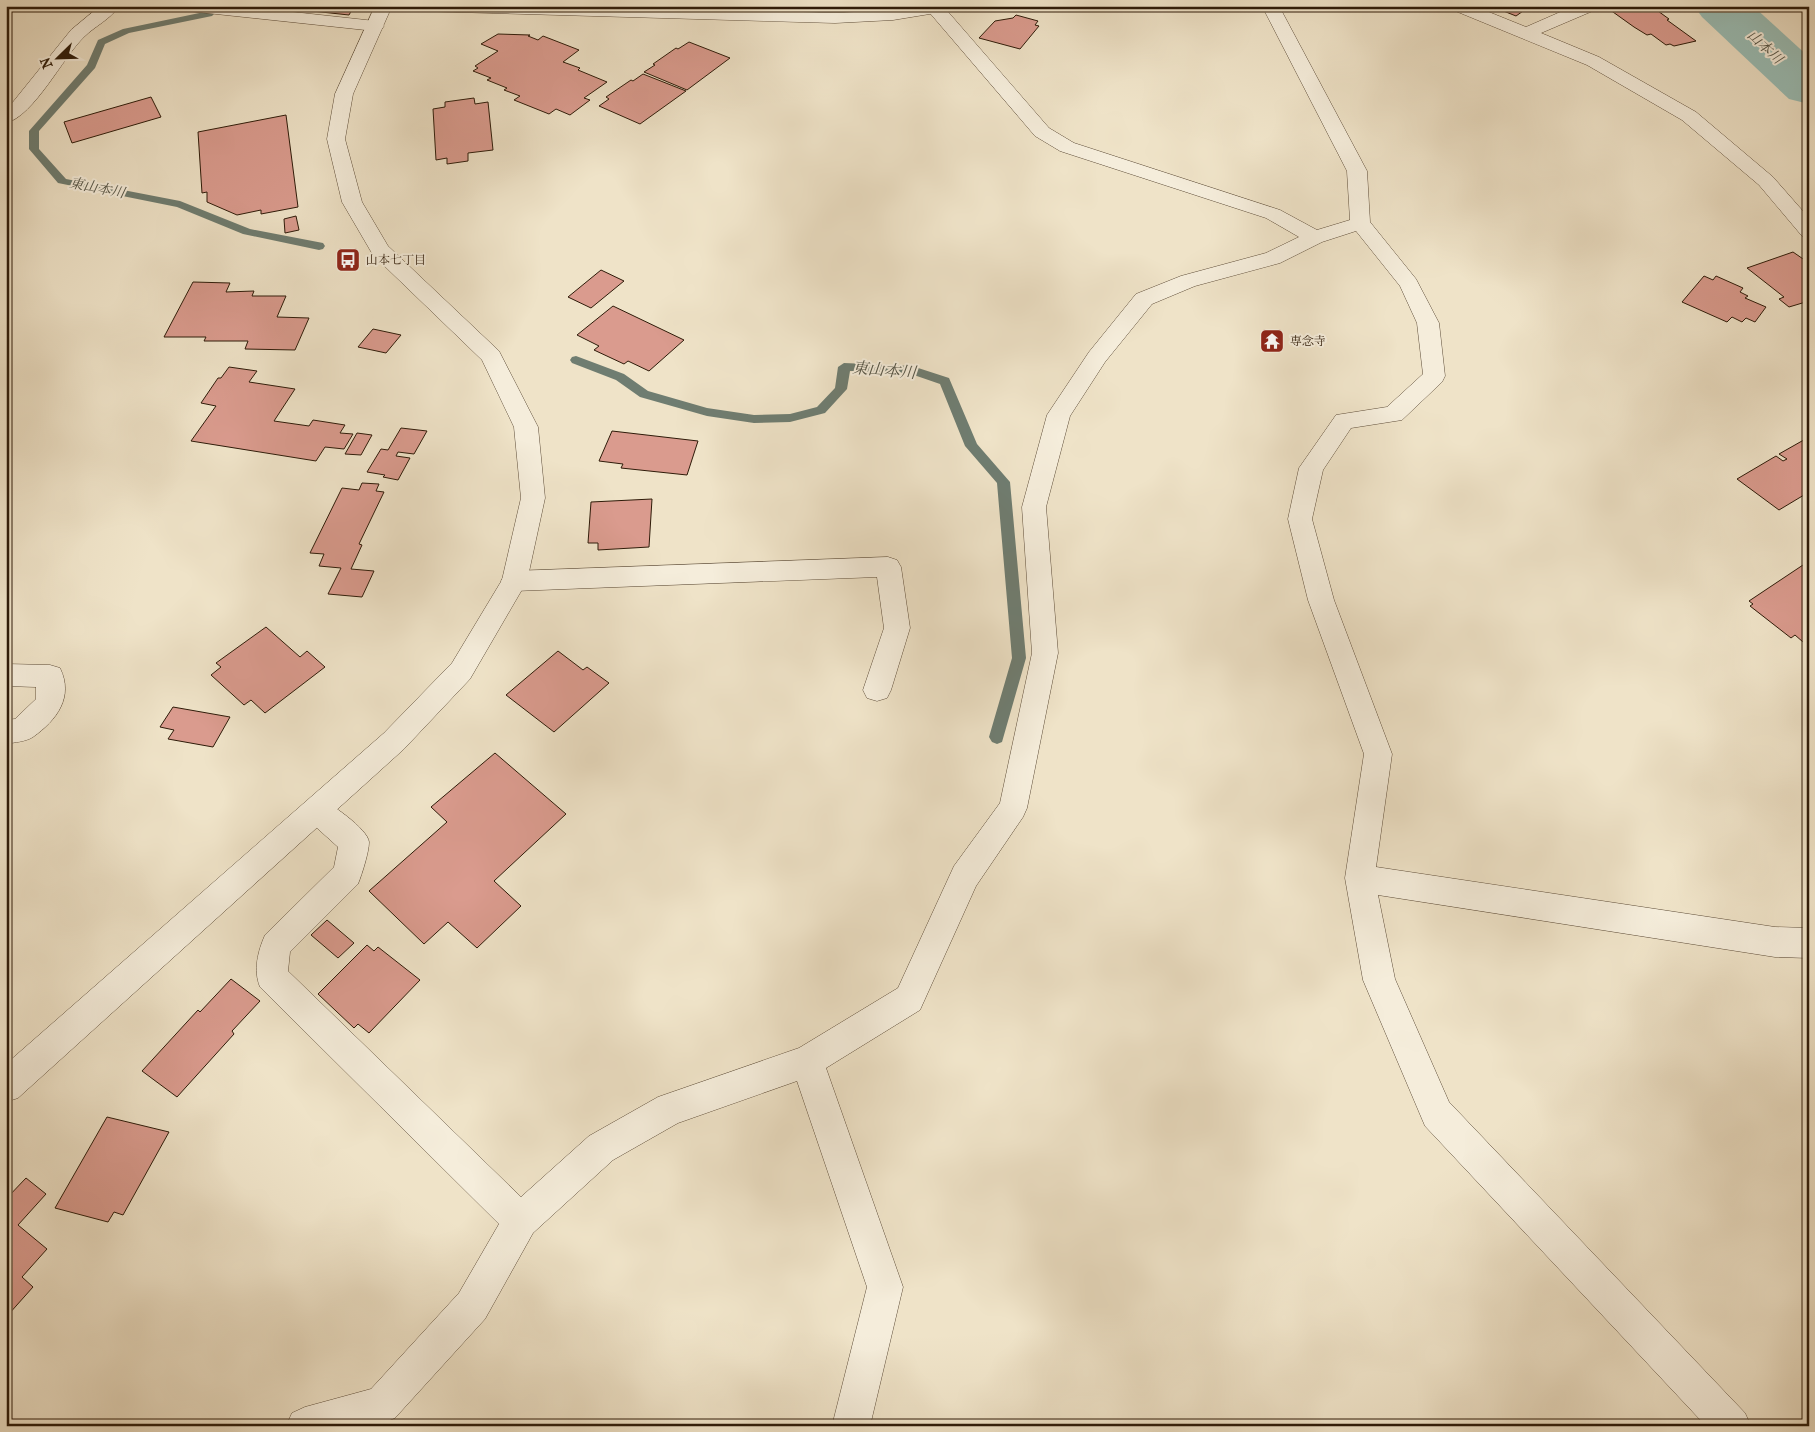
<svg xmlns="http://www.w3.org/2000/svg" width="1815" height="1432" viewBox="0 0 1815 1432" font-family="'IM FELL French Canon','Noto Serif JP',serif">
  <rect width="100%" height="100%" fill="#efe3c8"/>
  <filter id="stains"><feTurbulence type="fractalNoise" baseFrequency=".004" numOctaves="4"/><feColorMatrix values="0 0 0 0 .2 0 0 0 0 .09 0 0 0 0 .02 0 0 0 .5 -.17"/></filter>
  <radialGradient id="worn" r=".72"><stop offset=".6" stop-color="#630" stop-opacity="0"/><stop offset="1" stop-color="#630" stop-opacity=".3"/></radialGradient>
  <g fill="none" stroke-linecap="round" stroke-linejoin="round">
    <g fill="#6f7d71" fill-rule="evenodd">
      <polygon points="209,11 214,14 212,16 129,33 105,44 95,68 39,131 39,149 66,179 180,201 250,229 323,243 325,246 323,249 319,250 243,234 177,207 58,183 29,149 29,131 87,65 98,40 123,29"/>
      <polygon points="576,356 624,374 648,391 707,408 754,415 790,414 817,407 835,388 838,367 844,363 912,366 949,378 977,444 1010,482 1026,658 1002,742 997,744 992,742 989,737 1012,658 997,483 965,446 940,384 911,374 850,371 847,389 825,413 790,422 754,423 707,416 640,397 616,380 572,363 570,360 572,357"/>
    </g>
    <polygon fill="#9abeb6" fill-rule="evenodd" points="1694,6 1753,6 1809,57 1809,104 1789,99 1702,17"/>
  </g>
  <g fill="#da9b8e" stroke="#2e1b09">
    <polygon points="314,6 354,6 349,15 312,11"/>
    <polygon points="1491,6 1524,6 1521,8 1526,9 1516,16"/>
    <polygon points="1651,6 1669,19 1667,20 1696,41 1674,46 1670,44 1666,45 1651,34 1647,35 1634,27 1606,7"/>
    <polygon points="1016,15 1038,21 1035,25 1039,26 1020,49 979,38 995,21 1013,18"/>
    <polygon points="498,34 530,35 528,36 538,40 543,36 579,50 563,62 580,68 578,70 607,82 584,98 590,100 570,115 556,109 549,114 514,100 520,96 504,90 507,88 487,80 491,78 473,71 478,68 475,66 498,51 481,44"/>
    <polygon points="689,42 730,58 687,90 644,72 655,65 653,64 676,48 678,49"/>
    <polygon points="643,74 686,91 640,124 599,106 609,99 606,97 631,80 633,81"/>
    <polygon points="151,97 161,117 72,143 64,122"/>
    <polygon points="474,98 475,104 488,102 493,150 468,153 468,161 447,164 447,158 436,160 433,109 445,107 445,102"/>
    <polygon points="286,115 298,207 261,214 261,210 237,215 207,202 207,192 202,193 198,132"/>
    <polygon points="296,216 299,230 285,233 284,219"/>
    <polygon points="1793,252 1809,263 1809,301 1789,307 1779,299 1784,297 1747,268"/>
    <polygon points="601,270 624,281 591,308 568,297"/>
    <polygon points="1704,276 1713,280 1716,276 1743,288 1740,292 1748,296 1745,298 1766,307 1755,322 1746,318 1742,322 1732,317 1727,322 1682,302"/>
    <polygon points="193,282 230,283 226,292 254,291 252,296 286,296 277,317 309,318 295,350 245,349 248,341 204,341 206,337 164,337"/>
    <polygon points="613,306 684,340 649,371 628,361 624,364 594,350 599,346 577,335"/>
    <polygon points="373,329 401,335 386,353 358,347"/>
    <polygon points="229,367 257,371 249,382 295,389 274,421 309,426 313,420 345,425 340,433 353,434 344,449 325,447 316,461 191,441 216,406 201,403 218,378 221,378"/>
    <polygon points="401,428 427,431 414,454 398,452 396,456 410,458 398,480 383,477 385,475 367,472 381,449 388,450"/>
    <polygon points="612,431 698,441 687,475 621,468 623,464 599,461"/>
    <polygon points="357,433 372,435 361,455 345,454"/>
    <polygon points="1809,437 1809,492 1779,510 1737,479 1776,456 1783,461 1787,459 1779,454"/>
    <polygon points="362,483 379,484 376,491 384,492 359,544 362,545 351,569 374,571 362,597 328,594 341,568 319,566 324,554 310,553 342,488 359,490"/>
    <polygon points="652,499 649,547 598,550 598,543 588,543 591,502"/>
    <polygon points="1809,561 1809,637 1803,642 1795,635 1791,638 1750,606 1753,604 1749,601"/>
    <polygon points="266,627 300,657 307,651 325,667 265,713 251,700 244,705 211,675 221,667 216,663"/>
    <polygon points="558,651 583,670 587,667 609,683 554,732 506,695"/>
    <polygon points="173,707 230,717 213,747 168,739 174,730 160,727"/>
    <polygon points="495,753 566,814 494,881 521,906 477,948 448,922 424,944 369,891 447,822 431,807"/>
    <polygon points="327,920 354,943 338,958 311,935"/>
    <polygon points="367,945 374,951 378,947 420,980 369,1033 358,1024 354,1028 318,994"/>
    <polygon points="231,979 260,1001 232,1031 234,1034 177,1097 142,1071 198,1010 200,1012"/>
    <polygon points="107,1117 169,1132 123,1215 114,1212 108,1222 55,1208"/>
    <polygon points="26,1178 46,1194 18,1225 47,1249 22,1277 33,1287 8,1315 6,1313 6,1199"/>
  </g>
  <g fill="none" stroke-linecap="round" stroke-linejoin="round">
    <defs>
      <g id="minor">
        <polygon points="6,6 17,6 12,13 6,14"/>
        <path d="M100 6H119C111 19 95 26 84 37 63 57 34 116 6 123V108L13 102 71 30Z"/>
        <polygon points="180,6 238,6 375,21 381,22 384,26 381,30 375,31 188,11 182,10"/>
        <path d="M928 6H943L1049 128 1074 143 1280 210 1317 230 1350 220 1347 171 1262 6H1279L1367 171 1370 222 1416 279 1439 323 1445 376 1442 382 1402 420 1351 428 1323 470 1312 519 1334 600 1392 754 1376 867 1775 927 1809 928V958L1775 957 1378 895 1395 979 1449 1102 1745 1413 1751 1426H1706L1425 1126 1363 980 1345 878 1364 754 1308 600 1288 519 1299 468 1336 415 1387 407 1423 374 1417 323 1400 286 1356 231 1322 242 1280 263 1195 286 1152 304 1105 362 1070 416 1046 507 1058 653 1027 808 1023 817 976 886 920 1010 826 1068 903 1287 870 1426H832L867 1287 797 1081 678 1123 613 1160 533 1233 485 1319 395 1418 375 1426H286L292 1413 305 1407 371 1389 459 1293 499 1224 260 987C253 970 258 951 265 935L334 867 338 847 307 819 303 810 307 801 317 797C329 802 368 829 369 842 369 852 362 874 358 884L290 952 288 971 521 1197 589 1136 658 1097 799 1048 898 988 954 866 1000 803 1032 653 1022 507 1047 415 1089 352 1136 294 1181 276 1266 253 1299 237 1266 218 1060 151 1035 136 929 12 926 8Z"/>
        <polygon points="1451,6 1474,6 1526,27 1574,6 1597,6 1595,10 1541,33 1599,57 1696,112 1773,177 1809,218 1809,237 1802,236 1759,185 1682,120 1587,65 1453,10"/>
        <polygon points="888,557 897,560 901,567 910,628 891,690 887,698 877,701 867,698 863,690 884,628 877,577 514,591 505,588 501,581 505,574 514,571"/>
        <path d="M6 664 50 665 60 668C74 697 57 720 33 737 25 742 15 742 6 744V720L15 719 36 699V687L6 686Z"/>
      </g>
      <g id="tertiary">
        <polygon points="375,6 392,6 353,94 345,139 362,202 388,246 499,351 538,427 545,498 527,581 470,679 404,749 18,1098 6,1102 6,1064 384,733 452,663 502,580 521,498 514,427 482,360 373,255 342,202 327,139 335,94"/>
        <polygon points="412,6 606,6 835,13 893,10 915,6 956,6 954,10 948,11 893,20 835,23 420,11 414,10"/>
      </g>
    </defs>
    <use href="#minor" stroke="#5e4d39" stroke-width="1"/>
    <use href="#tertiary" stroke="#5e4d39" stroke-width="1"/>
    <use href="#minor" fill="#f5eddb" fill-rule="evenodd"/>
    <use href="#tertiary" fill="#f5eddb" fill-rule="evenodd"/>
  </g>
  <defs>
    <symbol id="bus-square" viewBox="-11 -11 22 22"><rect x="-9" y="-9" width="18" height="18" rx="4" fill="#8f2418" stroke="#f5eddb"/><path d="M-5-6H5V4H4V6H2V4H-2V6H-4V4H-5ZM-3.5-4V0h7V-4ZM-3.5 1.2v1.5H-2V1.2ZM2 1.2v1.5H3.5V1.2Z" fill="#fff"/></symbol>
    <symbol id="temple-square" viewBox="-11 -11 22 22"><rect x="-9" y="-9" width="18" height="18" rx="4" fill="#8f2418" stroke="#f5eddb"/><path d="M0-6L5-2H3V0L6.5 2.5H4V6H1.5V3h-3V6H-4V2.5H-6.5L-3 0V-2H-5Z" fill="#fff"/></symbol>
  </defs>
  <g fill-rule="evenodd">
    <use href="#bus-square" x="334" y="246" width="28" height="28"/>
    <use href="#temple-square" x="1258" y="327" width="28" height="28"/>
  </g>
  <g text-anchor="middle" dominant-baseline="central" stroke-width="4" stroke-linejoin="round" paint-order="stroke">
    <g font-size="12" fill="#2e1b09" stroke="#f5eddb" text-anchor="start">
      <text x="366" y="260">山本七丁目</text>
      <text x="1290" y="341">専念寺</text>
    </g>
    <g font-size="14" font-style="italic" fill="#545446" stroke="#f5eddb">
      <text transform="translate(1765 47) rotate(43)">山本川</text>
      <text transform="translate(97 188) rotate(11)">東山本川</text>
    </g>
    <g font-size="16" font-style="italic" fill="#545446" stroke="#f5eddb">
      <text transform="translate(884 370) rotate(5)">東山本川</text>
    </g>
  </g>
  <rect width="1815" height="1432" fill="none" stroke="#efe3c8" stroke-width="25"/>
  <rect x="8" y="8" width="1800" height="1417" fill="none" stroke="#2e1b09" stroke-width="2.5"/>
  <rect x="12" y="12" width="1790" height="1407" fill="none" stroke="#2e1b09"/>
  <g transform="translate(58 58) rotate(247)" stroke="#f5eddb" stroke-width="4" paint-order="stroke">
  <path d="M0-4L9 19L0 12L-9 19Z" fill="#2e1b09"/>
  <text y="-8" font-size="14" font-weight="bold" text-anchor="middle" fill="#2e1b09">N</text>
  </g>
  <rect width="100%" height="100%" filter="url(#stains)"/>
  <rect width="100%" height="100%" fill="url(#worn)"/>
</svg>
